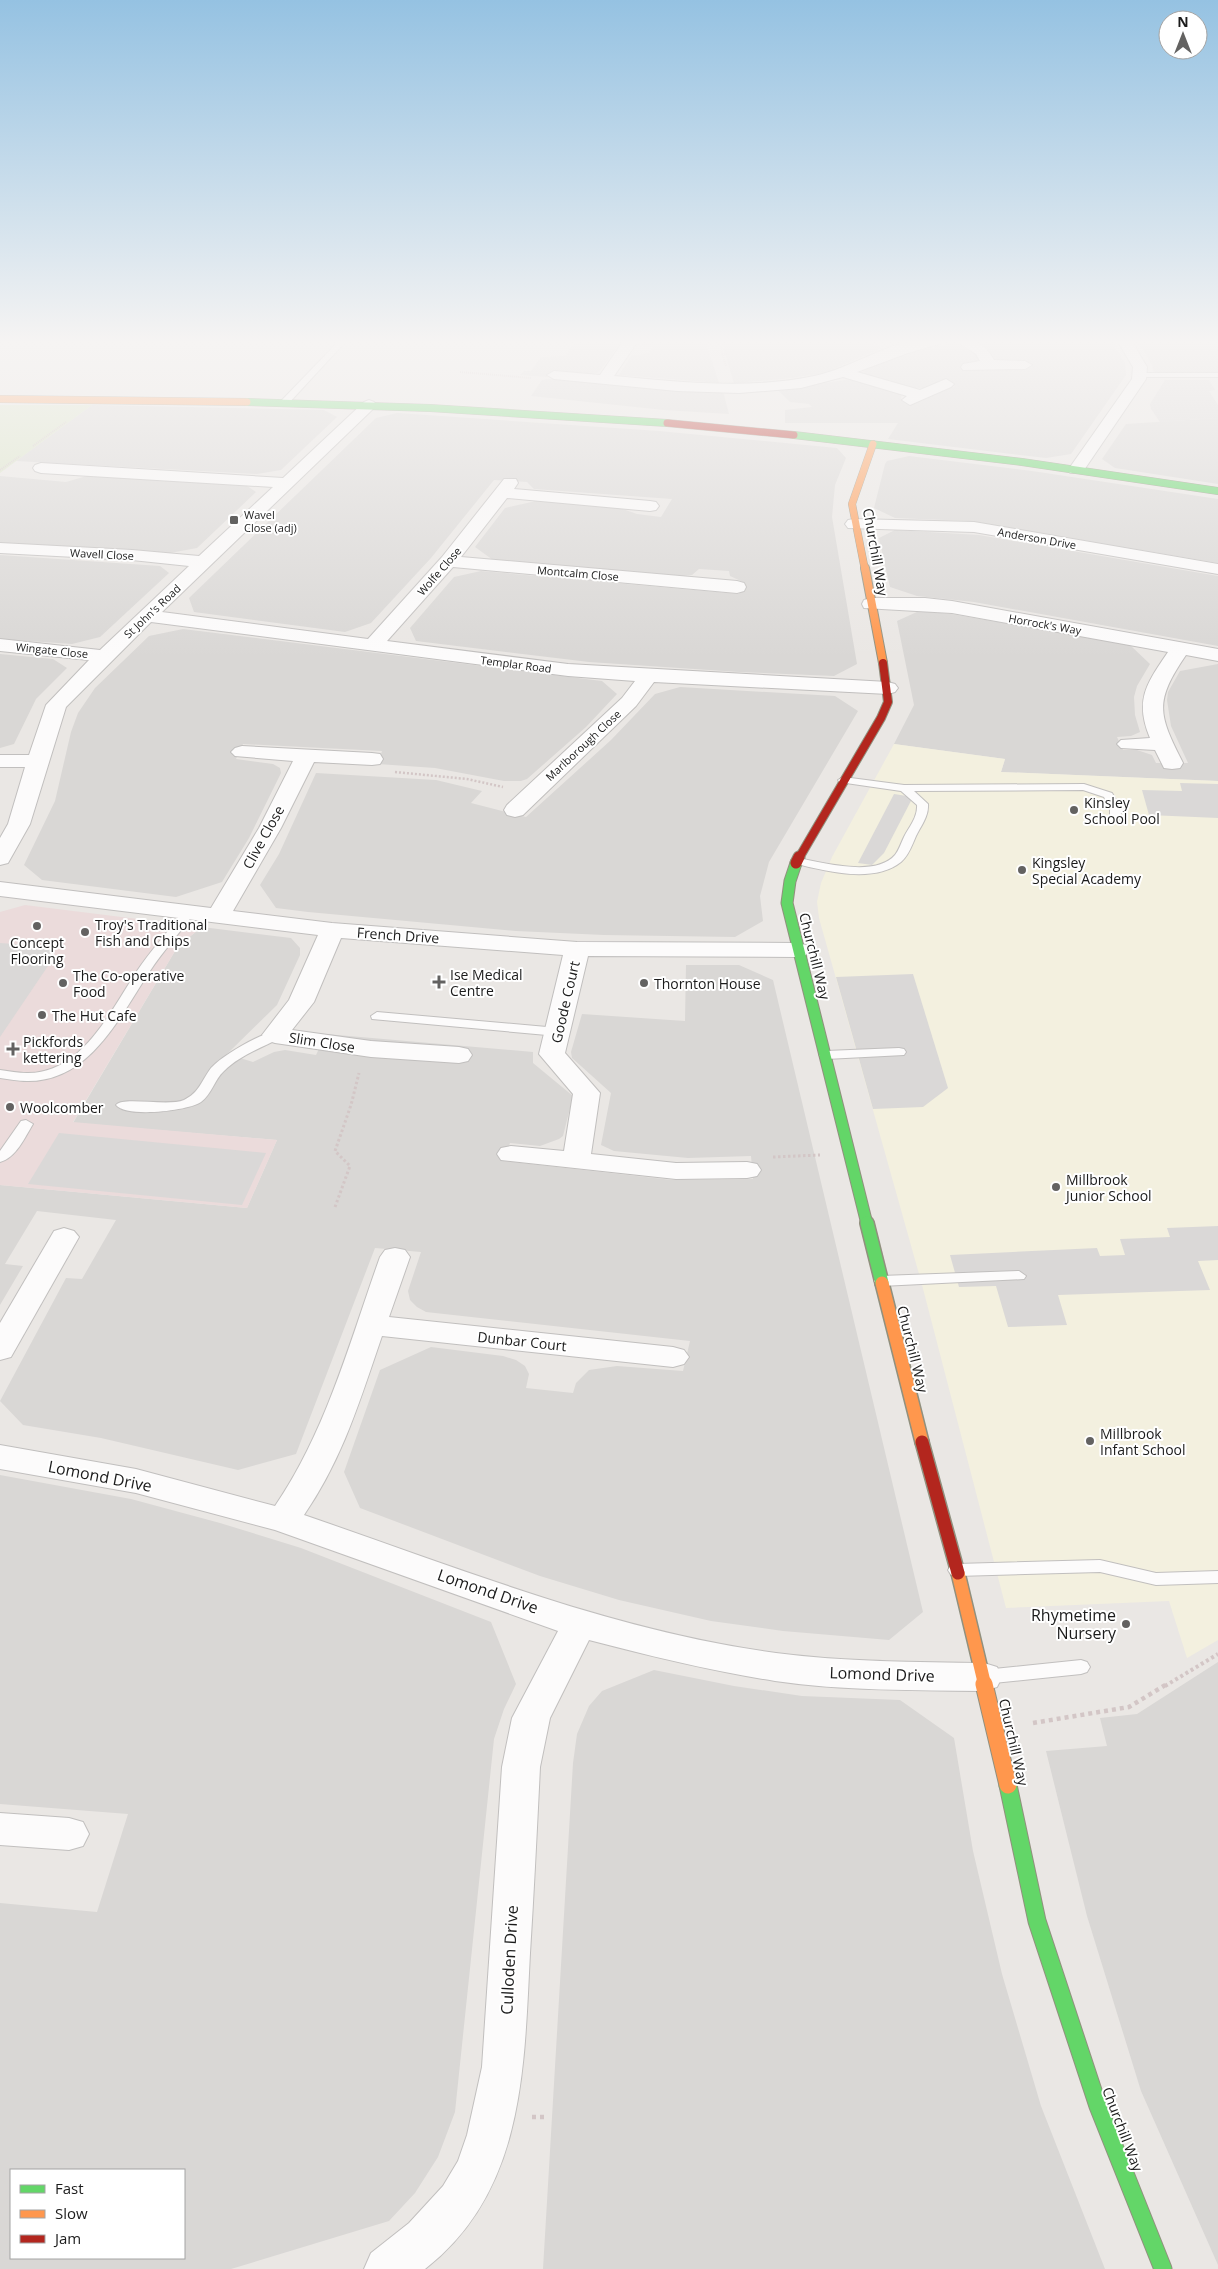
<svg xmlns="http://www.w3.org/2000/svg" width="1218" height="2269" viewBox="0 0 1218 2269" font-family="'Open Sans',sans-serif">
  <rect width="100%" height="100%" fill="#eae7e4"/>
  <g fill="#d9d7d5" fill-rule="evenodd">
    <polygon points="576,340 622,340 600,371 597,373 585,374 551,372 547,377 520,375 524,371 531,371 541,357 565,356"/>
    <polygon points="642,340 705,340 719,383 619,375 631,356 649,353 653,348 642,345"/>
    <polygon points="721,340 862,340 882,348 824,373 784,379 734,383"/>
    <polygon points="967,340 1111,340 1125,363 1126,375 1071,454 1046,458 888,439 898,423 785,423 785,410 812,407 809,404 790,402 778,390 851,379 902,394 901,399 917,403 955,386 942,382 927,388 915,388 866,375 863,371 890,359 912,352"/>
    <polygon points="1137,340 1218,340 1218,373 1154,373 1152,365"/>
    <polygon points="548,379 723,391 729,414 664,410 531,396 542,380"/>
    <polygon points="92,405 324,410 337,417 281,470 257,474 16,461"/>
    <polygon points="397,413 659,431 837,448 846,458 835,485 832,517 857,664 834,676 739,672 589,662 416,641 410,628 454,577 481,571 739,594 743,582 730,576 729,571 699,569 692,575 681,576 493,560 475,547 505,508 536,501 620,508 637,514 661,517 672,499 534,489 527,482 494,480 431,558 371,623 345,632 194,612 189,598 376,418"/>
    <polygon points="1218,418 1218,484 1115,468 1102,459 1126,424"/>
    <polygon points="909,456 1032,471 1218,499 1218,563 969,521 895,518 874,508 885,464 887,461"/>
    <polygon points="90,475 244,484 256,492 197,548 170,553 0,543 0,476 66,482"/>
    <polygon points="895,530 979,535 1218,576 1218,646 974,602 917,596 890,587 879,538"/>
    <polygon points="0,555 160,566 169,573 100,637 72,644 0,639"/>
    <polygon points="919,611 951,614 1130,645 1150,664 1137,686 1134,697 1135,715 1140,732 1131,736 1117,737 1123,750 1137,750 1152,755 1156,763 1188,763 1171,726 1167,700 1168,692 1180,671 1218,664 1218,781 1001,772 1005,759 894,744 914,705 897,621"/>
    <polygon points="183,629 602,681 617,694 586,727 527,779 521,781 504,781 435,768 378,764 382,751 243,744 236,759 273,764 280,768 281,773 249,838 222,882 176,897 42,880 24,865 55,801 71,732 78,713 95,688 149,636"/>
    <polygon points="0,654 53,659 67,668 36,699 14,744 0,748"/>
    <polygon points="680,687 835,696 858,711 769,862 760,896 763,921 735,937 604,935 516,931 308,912 276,908 260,885 279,854 316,773 436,780 482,791 471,803 526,817 611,740 655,694"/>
    <polygon points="202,927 291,938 300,948 300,955 277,1005 227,1054 253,1062 274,1052 285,1050 316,1055 326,1034 533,1052 533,1063 573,1096 563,1136 559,1139 540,1146 510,1143 503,1161 672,1180 753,1179 751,1156 688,1158 614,1151 601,1145 611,1093 572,1058 571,1052 582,1014 685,1021 686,965 739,965 773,980 923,1612 889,1640 783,1631 711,1621 619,1600 540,1576 360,1508 344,1472 380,1370 431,1347 503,1356 516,1360 525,1366 529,1374 526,1388 573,1393 576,1383 589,1370 617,1366 683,1371 690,1341 426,1312 417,1307 410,1300 408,1291 421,1252 375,1248 296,1454 238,1470 101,1438 23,1425 0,1401 66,1278 82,1279 116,1220 37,1211 5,1264 23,1266 0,1305 0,1185 247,1208 277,1140 73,1123 178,946"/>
    <path d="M0 1475 131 1499 220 1523 301 1548 491 1622 516 1684 504 1709 494 1739 455 2112 438 2157 415 2193 389 2221 231 2269H0V1903L97 1912 128 1814 0 1804ZM11 2170H184V2258H11Z"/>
    <polygon points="1218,1662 1218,2265 1141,2091 1087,1916 1046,1751 1107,1746 1100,1718 1137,1714"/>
    <polygon points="654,1670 734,1686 802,1696 900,1700 954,1738 973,1851 1002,1974 1041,2106 1105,2269 543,2269 573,1763 577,1734 589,1706 602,1691"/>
  </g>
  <polygon fill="#ebdbdb" points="25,905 202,927 178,946 73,1122 277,1140 247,1208 0,1185 0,912"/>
  <polygon fill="#f3f0df" points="894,744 1005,759 1001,772 1218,781 1218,1640 1187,1658 1169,1601 1006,1608 921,1281 819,918 817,902 821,883 832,857"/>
  <polygon fill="#d9e4c5" points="0,405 92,405 0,473"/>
  <g fill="#dad8d7">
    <polygon points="1165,380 1209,380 1215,390 1209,391 1218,405 1218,418 1160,422 1151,409 1150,404"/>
    <polygon points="1180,783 1218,784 1218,818 1149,815 1142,790 1182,791"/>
    <polygon points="894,794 913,797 884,853 872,865 858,863"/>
    <polygon points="0,943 55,947 43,965 48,966 0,1037"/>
    <polygon points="913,974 948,1088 923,1107 873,1109 836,977"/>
    <polygon points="59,1133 266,1153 242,1205 28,1184"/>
    <polygon points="1218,1226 1218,1260 1198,1261 1210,1290 1058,1295 1067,1325 1008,1327 996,1286 959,1287 950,1255 1097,1248 1100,1256 1125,1255 1120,1239 1170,1237 1167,1228"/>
  </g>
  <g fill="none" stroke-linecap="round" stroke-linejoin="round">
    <defs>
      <g id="lane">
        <polygon points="340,340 347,340 288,404 282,404 282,400"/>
        <polygon points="1137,373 1218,373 1218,377 1140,377 1136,375"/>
        <path d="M843 777 904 785 1084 784 1112 793 1122 810 1118 822H1110V810L1104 797 1083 790 914 791 928 804C929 816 921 826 916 836 912 845 909 855 901 862 874 884 824 871 793 863L791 861 797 858C823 862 875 878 895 855 899 850 901 843 904 837 909 827 918 817 917 805L901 791 839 782 838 780Z"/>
        <path d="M188 909 194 913C180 933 163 951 150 971 120 1016 90 1082 27 1081 18 1081 9 1079 0 1078V1070C9 1071 18 1073 27 1073 82 1074 111 1010 137 971 151 950 169 931 184 910Z"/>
        <polygon points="377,1012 558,1028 564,1032 558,1036 372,1019 371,1016"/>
        <path d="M275 1031 281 1035 280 1038C261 1048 239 1056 224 1071 214 1080 212 1094 201 1102 188 1111 126 1118 116 1105 123 1096 168 1107 184 1100 199 1093 202 1080 211 1068 223 1055 258 1035 275 1031Z"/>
        <polygon points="899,1048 904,1049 906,1052 904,1055 826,1059 819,1055 826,1051"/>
        <path d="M26 1120 33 1124C25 1137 16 1158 0 1162V1151L21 1121Z"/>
        <polygon points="1019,1271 1026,1276 1024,1279 881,1286 874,1281 881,1276"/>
        <polygon points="1100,1560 1156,1573 1218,1571 1218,1583 1156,1585 1100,1572 957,1576 951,1575 948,1570 951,1565 957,1564"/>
        <polygon points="1081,1660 1087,1662 1090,1667 1087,1672 1081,1674 984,1684 978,1682 975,1677 978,1672 984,1670"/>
      </g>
      <g id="street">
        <path d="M624 340 638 341 614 376C680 382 748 390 814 376 849 369 885 344 918 340 927 339 936 340 945 340L943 343 908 353 857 372 920 390 946 379 954 384 951 387 910 405 902 400 907 396 843 377 801 388 739 393 677 391 554 379 547 375 554 371 600 375Z"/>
        <path d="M955 340C974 340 985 343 994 360L1025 361 1032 365 1025 369 963 370 961 367 963 364 980 361 976 354Z"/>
        <polygon points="1117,340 1131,340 1147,367 1146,379 1082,473 1070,473 1068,470 1132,379 1133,367"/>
        <polygon points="369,400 374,402 377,405 374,408 162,612 368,639 442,557 504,479 516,479 518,483 514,489 650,501 656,502 659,506 656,510 650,511 507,498 461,557 737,581 744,583 746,587 744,591 737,593 453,567 387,641 568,664 888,682 895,684 898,688 895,692 888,694 654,682 636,706 523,815 515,817 507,815 504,810 507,805 622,698 635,681 568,676 151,622 66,707 30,824 8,863 0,865 0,838 8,824 25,767 0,767 0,755 29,755 46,705 89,660 0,651 0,639 100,650 189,566 132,560 0,553 0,543 132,550 199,556 273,487 41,473 35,471 33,468 35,465 41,463 283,478 364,402"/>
        <polygon points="854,519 974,522 1218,564 1218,574 974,532 848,528 845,524 848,520"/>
        <path d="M871 598H925L952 601 1218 649V661L1186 655C1154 702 1158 714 1183 763L1180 768 1172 769 1164 768 1155 750 1121 748 1117 744 1121 740 1150 738C1134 700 1147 683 1168 652L952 613 864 608 862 604 864 600Z"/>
        <polygon points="242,746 372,753 380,754 383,759 380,764 372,765 314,762 281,828 233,911 332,923 577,942 797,943 806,945 809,950 806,955 797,957 588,956 565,1053 600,1093 591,1154 676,1163 747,1162 757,1164 761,1170 757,1176 747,1178 676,1179 501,1160 497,1154 501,1148 511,1146 564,1151 573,1094 539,1054 563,955 341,938 314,1002 292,1030 371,1041 459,1047 468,1049 472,1055 468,1061 459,1063 371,1057 275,1043 266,1040 262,1035 289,1000 318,935 0,896 0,882 211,908 259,828 293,761 235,756 231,752 235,748"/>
        <polygon points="64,1228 74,1231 79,1237 11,1357 0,1360 0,1323 54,1231"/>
        <path d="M395 1248 405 1250 410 1257 389 1317 673 1347 684 1350 689 1357 684 1364 673 1367 382 1336C360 1400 343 1458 304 1515 459 1568 613 1631 776 1653 845 1662 915 1662 984 1663L997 1667 1002 1677 997 1687 984 1691C915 1690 843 1691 775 1681 712 1671 650 1656 589 1640L550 1718 540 1767C537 1829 534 1891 530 1953 524 2068 525 2191 425 2269H364L371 2253 409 2223 443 2186 458 2161 467 2135 482 2067 502 1767 512 1718 558 1631 275 1530 136 1493 0 1469V1445L136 1469 275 1506C326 1432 350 1341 380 1257L385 1250Z"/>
        <polygon points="0,1813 69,1818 83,1822 89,1834 83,1846 69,1850 0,1845"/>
      </g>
      <g id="fast-far3">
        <polyline points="247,402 430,408 667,423"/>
        <polyline points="794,435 1022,462 1218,491"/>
      </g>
      <polyline id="fast-far2" points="796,863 790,881 787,903 867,1224"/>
      <polyline id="fast-far1" points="867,1223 882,1283"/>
      <polyline id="fast" points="1008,1785 1037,1921 1098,2106 1163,2269"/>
      <g id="slow-far3">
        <polyline points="0,399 247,402"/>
        <polyline points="865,570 852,504 873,444"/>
      </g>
      <polyline id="slow-far2" points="865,568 883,663"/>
      <g id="slow-far1">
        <polyline points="882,1283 922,1442"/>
        <polyline points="958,1573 985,1686"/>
      </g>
      <polyline id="slow" points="984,1684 1008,1785"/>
      <polyline id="jam-far3" points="667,423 794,435"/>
      <polyline id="jam-far2" points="799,858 881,718 888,702 883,663"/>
      <polyline id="jam-far1" points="796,863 799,857"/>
      <polyline id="jam" points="922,1442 958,1573"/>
    </defs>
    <use href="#lane" stroke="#c1bfbe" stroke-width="2"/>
    <use href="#street" stroke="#c1bfbe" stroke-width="2"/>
    <use href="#fast-far3" stroke="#91907e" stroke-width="8"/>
    <use href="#fast-far2" stroke="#91907e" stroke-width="13"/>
    <use href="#fast-far1" stroke="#91907e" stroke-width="16"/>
    <use href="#fast" stroke="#91907e" stroke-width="19"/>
    <use href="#slow-far3" stroke="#91907e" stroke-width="8"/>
    <use href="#slow-far2" stroke="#91907e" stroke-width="10"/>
    <use href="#slow-far1" stroke="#91907e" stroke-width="16"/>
    <use href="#slow" stroke="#91907e" stroke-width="19"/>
    <use href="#jam-far3" stroke="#91907e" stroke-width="8"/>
    <use href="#jam-far2" stroke="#91907e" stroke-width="10"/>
    <use href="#jam-far1" stroke="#91907e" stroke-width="13"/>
    <use href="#jam" stroke="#91907e" stroke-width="16"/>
    <g stroke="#d3c6c6" stroke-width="2" stroke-dasharray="1 1" stroke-linecap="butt">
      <polyline points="291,340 313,343"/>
      <polyline points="718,340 726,366"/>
      <polyline points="722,354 730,354"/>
      <polyline points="460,372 531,378"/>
      <polyline points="33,446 66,422"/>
      <polyline points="0,470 20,456"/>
    </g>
    <polyline stroke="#d3c6c6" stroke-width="2.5" stroke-dasharray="2 2" stroke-linecap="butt" points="395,772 467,779 503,787"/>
    <g stroke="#d3c6c6" stroke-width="3" stroke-dasharray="2.5 2.5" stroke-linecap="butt">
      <polyline points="773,1157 820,1155"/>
      <polyline points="335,1207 350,1166 335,1151 351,1105 359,1073"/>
    </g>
    <polyline stroke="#d3c6c6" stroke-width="4" stroke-dasharray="3 3" stroke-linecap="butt" points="1165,1686 1218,1654"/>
    <g stroke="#d3c6c6" stroke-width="4.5" stroke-dasharray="4 4" stroke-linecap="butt">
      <polyline points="1033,1723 1129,1707 1167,1684"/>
      <polyline points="532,2117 546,2117"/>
    </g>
    <use href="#lane" fill="#fcfbfb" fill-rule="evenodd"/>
    <use href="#street" fill="#fcfbfb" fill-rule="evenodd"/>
    <use href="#fast-far3" stroke="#63d668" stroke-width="7"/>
    <use href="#fast-far2" stroke="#63d668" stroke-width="11"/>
    <use href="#fast-far1" stroke="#63d668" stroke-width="13"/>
    <use href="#fast" stroke="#63d668" stroke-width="17"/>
    <use href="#slow-far3" stroke="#ff974d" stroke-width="7"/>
    <use href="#slow-far2" stroke="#ff974d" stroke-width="8"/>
    <use href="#slow-far1" stroke="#ff974d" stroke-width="13"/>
    <use href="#slow" stroke="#ff974d" stroke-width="17"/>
    <use href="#jam-far3" stroke="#b3261e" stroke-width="7"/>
    <use href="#jam-far2" stroke="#b3261e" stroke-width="8"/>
    <use href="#jam-far1" stroke="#b3261e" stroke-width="11"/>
    <use href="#jam" stroke="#b3261e" stroke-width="13"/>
  </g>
  <linearGradient id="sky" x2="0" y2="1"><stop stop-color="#95c2e2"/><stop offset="0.52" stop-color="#f6f4f3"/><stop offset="1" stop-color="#f6f4f3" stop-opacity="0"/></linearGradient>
  <rect width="1218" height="658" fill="url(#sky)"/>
  <g fill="#636261" stroke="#fff" stroke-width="2">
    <rect x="229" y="515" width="10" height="10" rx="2.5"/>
    <circle cx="1074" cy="810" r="5"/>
    <circle cx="1022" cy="870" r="5"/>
    <circle cx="37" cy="926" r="5"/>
    <circle cx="85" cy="932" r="5"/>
    <path d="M436.5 974.5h5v5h5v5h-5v5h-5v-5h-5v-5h5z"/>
    <circle cx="63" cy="983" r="5"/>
    <circle cx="644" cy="983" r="5"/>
    <circle cx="42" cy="1015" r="5"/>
    <path d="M10.5 1041.5h5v5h5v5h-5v5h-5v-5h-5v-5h5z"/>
    <circle cx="10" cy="1107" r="5"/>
    <circle cx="1056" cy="1187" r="5"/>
    <circle cx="1090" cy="1441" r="5"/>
    <circle cx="1126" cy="1624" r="5"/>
  </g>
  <g text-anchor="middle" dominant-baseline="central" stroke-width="4" stroke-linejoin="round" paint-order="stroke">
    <g font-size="11" fill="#1b1b1b" stroke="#fff" text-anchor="start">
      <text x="244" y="514">Wavel<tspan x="244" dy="13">Close (adj)</tspan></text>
    </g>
    <g font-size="11" fill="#1b1b1b" stroke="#fff">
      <text transform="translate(1037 538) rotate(10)">Anderson Drive</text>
      <text transform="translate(102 554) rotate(3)">Wavell Close</text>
      <text transform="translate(439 571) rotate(-49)">Wolfe Close</text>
      <text transform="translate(578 573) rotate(5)">Montcalm Close</text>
      <text transform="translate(152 611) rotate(-43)">St John's Road</text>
      <text transform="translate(1045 624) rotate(10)">Horrock's Way</text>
      <text transform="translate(52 650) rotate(6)">Wingate Close</text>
      <text transform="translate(516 664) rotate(7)">Templar Road</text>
      <text transform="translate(583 745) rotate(-43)">Marlborough Close</text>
    </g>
    <g font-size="14" fill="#1b1b1b" stroke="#fff">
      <text transform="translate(876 552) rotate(80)">Churchill Way</text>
      <text transform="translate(263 837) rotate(-61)">Clive Close</text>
      <text transform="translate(398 935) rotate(4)">French Drive</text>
      <text transform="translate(815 956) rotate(76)">Churchill Way</text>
      <text transform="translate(565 1002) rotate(-77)">Goode Court</text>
      <text transform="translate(322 1042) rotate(9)">Slim Close</text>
      <text transform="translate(522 1341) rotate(6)">Dunbar Court</text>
      <text transform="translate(913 1349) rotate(76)">Churchill Way</text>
      <text transform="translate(1014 1742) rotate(77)">Churchill Way</text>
      <text transform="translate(1123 2129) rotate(69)">Churchill Way</text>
    </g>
    <g font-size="14" fill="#1b1b1b" stroke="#fff" text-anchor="start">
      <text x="1084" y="802">Kinsley<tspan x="1084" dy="16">School Pool</tspan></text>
      <text x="1032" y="862">Kingsley<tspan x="1032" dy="16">Special Academy</tspan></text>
      <text x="95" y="924">Troy's Traditional<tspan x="95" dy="16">Fish and Chips</tspan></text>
      <text x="37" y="942" text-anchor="middle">Concept<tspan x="37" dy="16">Flooring</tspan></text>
      <text x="450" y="974">Ise Medical<tspan x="450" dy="16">Centre</tspan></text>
      <text x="73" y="975">The Co-operative<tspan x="73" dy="16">Food</tspan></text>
      <text x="654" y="983">Thornton House</text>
      <text x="52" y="1015">The Hut Cafe</text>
      <text x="23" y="1041">Pickfords<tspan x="23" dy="16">kettering</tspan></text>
      <text x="20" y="1107">Woolcomber</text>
      <text x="1066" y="1179">Millbrook<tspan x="1066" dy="16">Junior School</tspan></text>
      <text x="1100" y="1433">Millbrook<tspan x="1100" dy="16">Infant School</tspan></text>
    </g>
    <g font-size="16" fill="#1b1b1b" stroke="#fff">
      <text transform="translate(100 1476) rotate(11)">Lomond Drive</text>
      <text transform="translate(488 1591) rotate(19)">Lomond Drive</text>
      <text transform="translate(882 1674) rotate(2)">Lomond Drive</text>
      <text transform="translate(509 1960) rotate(-87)">Culloden Drive</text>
    </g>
    <g font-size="16" fill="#1b1b1b" stroke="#fff" text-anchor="end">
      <text x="1116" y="1615">Rhymetime<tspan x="1116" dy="18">Nursery</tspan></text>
    </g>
  </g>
  <rect x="10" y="2169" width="175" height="90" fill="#ffffff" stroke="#a4a4a4"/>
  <rect x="20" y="2185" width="25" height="8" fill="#63d668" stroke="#a4a4a4"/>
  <text x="55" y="2194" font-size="15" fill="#1b1b1b">Fast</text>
  <rect x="20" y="2210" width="25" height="8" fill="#ff974d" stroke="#a4a4a4"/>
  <text x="55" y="2219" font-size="15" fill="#1b1b1b">Slow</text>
  <rect x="20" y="2235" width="25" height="8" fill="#b3261e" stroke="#a4a4a4"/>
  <text x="55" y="2244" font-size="15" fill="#1b1b1b">Jam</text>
  <g transform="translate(1183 35)"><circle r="24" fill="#ffffff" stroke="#a4a4a4"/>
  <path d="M0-4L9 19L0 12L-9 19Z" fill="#636261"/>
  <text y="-8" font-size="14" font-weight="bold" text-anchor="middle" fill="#1b1b1b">N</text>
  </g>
</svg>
